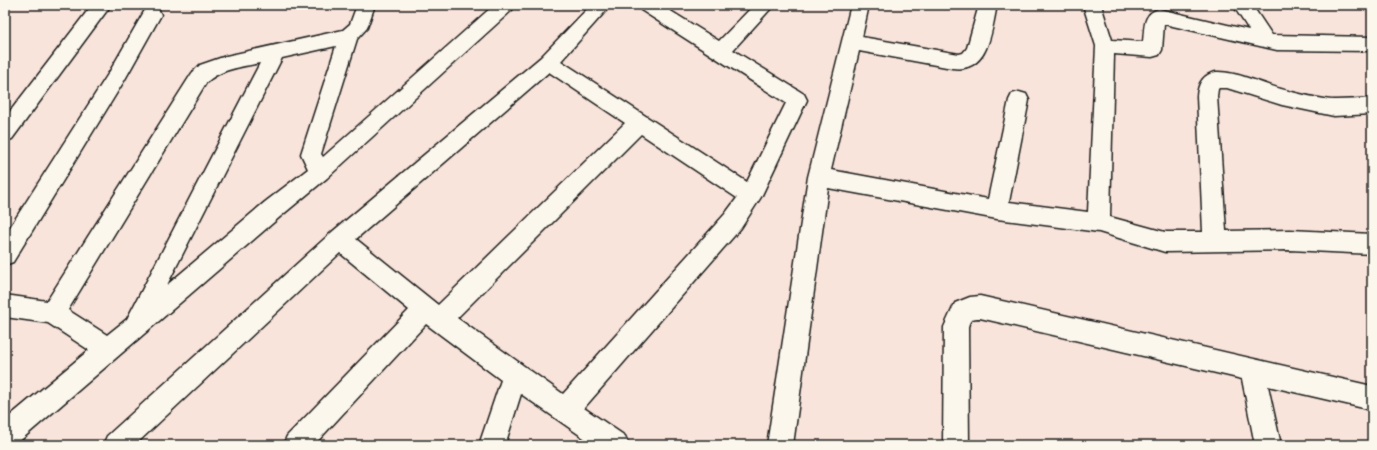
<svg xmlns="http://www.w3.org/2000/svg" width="1377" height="450" viewBox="0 0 1377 450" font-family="'Balsamiq Sans',sans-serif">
  <rect width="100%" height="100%" fill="#f9e4db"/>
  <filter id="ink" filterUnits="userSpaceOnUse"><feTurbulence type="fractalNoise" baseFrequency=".025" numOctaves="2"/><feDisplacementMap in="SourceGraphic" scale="8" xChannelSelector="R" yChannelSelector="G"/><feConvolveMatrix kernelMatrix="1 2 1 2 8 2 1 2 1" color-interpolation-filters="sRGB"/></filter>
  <g filter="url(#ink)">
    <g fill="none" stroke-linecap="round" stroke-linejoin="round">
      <defs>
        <g id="street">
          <path d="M357 5H375L367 28 357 39 321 154 323 157 494 5H515L512 10 327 178 281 216 15 445H5V420L89 350 48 323 5 317V295L47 301 192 73 200 65 226 56 343 30 350 24ZM336 46 301 154 308 169 265 202 167 285 282 58ZM260 63 127 319 107 335 68 310 206 83C220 69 241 67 260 63Z"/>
          <path d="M591 5H611L561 61 747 182 786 103 641 10 638 5H661L719 41 754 5H774L733 50 804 94 807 100 761 197 741 228 584 408 625 436 629 445H594L521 394 505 445H479L501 380 426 324 314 445H283L287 436 409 310 340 253 135 445H103L107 436 332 232 541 57ZM549 72 625 123 438 305 356 239ZM641 134 737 198 725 214 563 394 457 318Z"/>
          <path d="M851 5H869L862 37 959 54 963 53 967 48 979 5H997C991 32 989 73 952 68L859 51 831 170 988 199 1009 100 1012 94 1019 92 1026 94 1029 100 1009 202 1088 212 1096 46 1083 5H1101L1112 40 1143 42C1145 27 1142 14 1159 9L1249 30 1233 5H1252L1272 35 1372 37V51L1277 50 1164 24 1162 50 1159 55 1152 57 1114 54 1110 217 1165 232H1203L1197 96C1198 84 1203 74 1216 72 1236 71 1262 84 1281 89 1296 93 1321 100 1335 100 1347 100 1360 99 1372 98V114L1334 116 1282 105 1227 88H1219L1218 89 1217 96 1226 231 1290 230 1372 234V254L1290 250 1165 252 1099 232 997 219 828 188 793 445H767L808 177Z"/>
          <polygon points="152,8 159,10 161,15 124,81 13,262 5,265 5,235 110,71 145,10"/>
          <path d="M980 296 1372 386V410L1268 386 1281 445H1255L1242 379 980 318C972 318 970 319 968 327L969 445H943L944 327 955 303 970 297Z"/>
        </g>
        <polygon id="secondary" points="92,5 111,5 12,139 5,141 5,118"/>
      </defs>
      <use href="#street" stroke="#1c1c1c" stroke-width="3"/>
      <use href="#secondary" stroke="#1c1c1c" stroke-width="3"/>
      <use href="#street" fill="#fbf7ec" fill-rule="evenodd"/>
      <use href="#secondary" fill="#fbf7ec" fill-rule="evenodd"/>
    </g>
  </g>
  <rect width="1377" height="450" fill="none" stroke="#fbf7ec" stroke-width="20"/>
  <rect x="10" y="10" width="1357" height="430" fill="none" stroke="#1c1c1c" stroke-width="1.5" filter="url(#ink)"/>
</svg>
